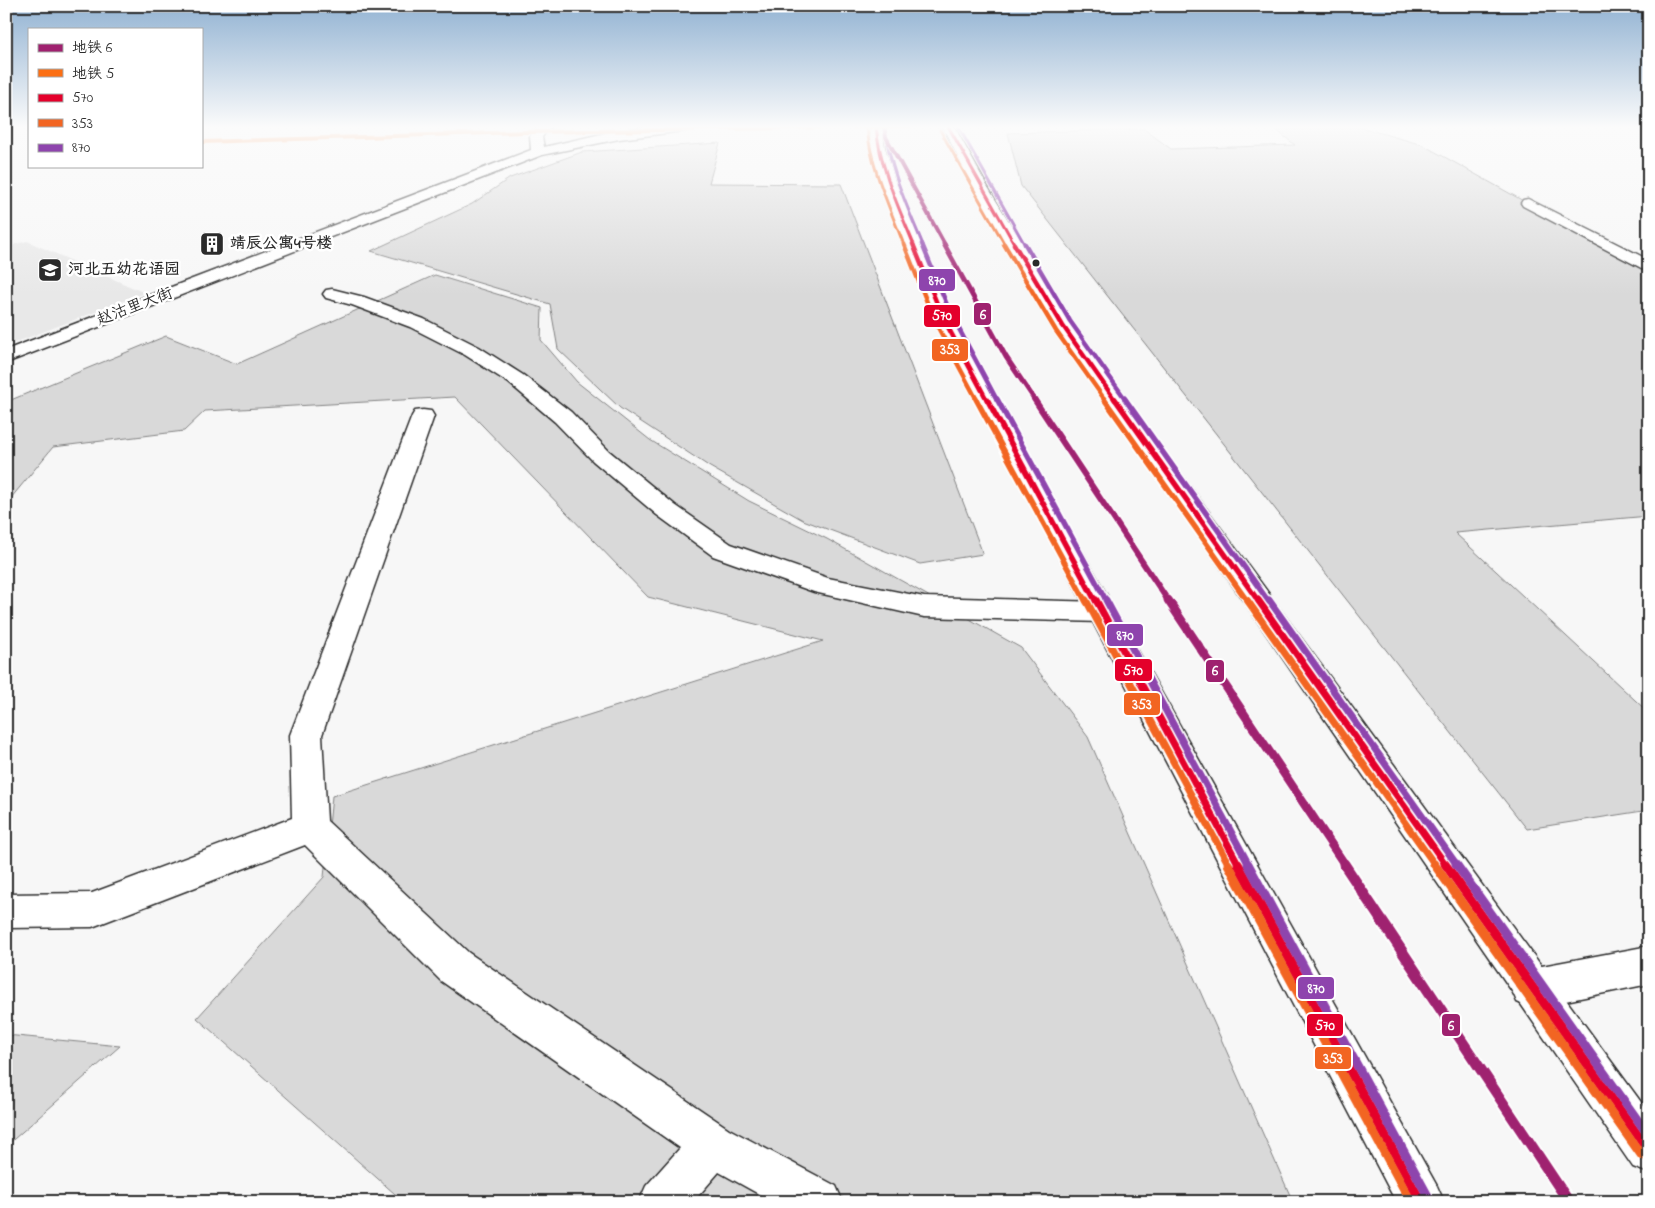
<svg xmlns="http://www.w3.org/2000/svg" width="1655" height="1208" viewBox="0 0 1655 1208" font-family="'Indie Flower','LXGW WenKai TC',sans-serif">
  <rect width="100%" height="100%" fill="#f7f7f7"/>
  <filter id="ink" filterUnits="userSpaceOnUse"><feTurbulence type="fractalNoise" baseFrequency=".02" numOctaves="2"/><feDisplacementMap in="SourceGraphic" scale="10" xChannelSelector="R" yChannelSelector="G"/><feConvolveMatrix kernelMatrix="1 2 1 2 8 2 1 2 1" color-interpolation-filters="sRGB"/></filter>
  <g filter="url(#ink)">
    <polygon fill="#e8e8e8" points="27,241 145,293 6,346 6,247"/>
    <g fill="#d9d9d9" stroke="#828282">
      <polygon points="1271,126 1356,126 1423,145 1649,271 1649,516 1455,533 1649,713 1649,810 1527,829 1021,186 1008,133 1144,129 1171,149 1295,145"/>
      <polygon points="720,143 709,183 841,184 983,554 920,564 803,520 710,467 620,408 558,349 550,304 371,251 472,204 510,178 582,152"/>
      <polygon points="435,275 542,308 541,340 577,382 650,440 749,501 827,539 1021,648 1088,737 1293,1202 404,1202 197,1018 324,877 332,796 823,641 648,597 455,397 205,411 184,431 53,447 6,504 6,402 166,336 237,364"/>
      <polygon points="6,1035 120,1046 6,1146"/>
    </g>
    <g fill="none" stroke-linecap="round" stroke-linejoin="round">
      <defs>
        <g id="minor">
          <path d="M539 126H551L542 137 544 147C594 136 648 121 699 126L693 130 619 139 542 155 6 363V350L531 150 530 136Z"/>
          <polygon points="1528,199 1649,260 1649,272 1523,206 1521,203 1523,200"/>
          <polygon points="332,289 364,297 424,319 479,347 523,375 571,412 609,451 675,505 731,544 828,578 924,597 1101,602 1111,605 1115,612 1111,619 1101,622 924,617 814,592 713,556 657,515 593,461 555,422 509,383 465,355 410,327 352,305 326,298 323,294 326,290"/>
          <polygon points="423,410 431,411 434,416 322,735 327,821 469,953 729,1129 836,1186 843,1202 773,1202 719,1172 693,1202 639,1202 646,1186 680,1148 441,981 305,845 92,927 6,928 6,894 92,893 292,818 290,735 412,416 415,411"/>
          <polygon points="1649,946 1649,984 1531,1008 1517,1002 1511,988 1517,974 1531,968"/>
        </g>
        <g id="major">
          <polygon points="870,126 882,126 885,147 895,181 951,316 1437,1186 1444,1202 1396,1202 933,316 881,181 871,147"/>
          <polygon points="942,126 954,126 986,184 1072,325 1649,1113 1649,1173 1633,1167 1054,326 972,184"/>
        </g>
      </defs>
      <use href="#minor" stroke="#2b2b2b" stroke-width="3"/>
      <use href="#major" stroke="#2b2b2b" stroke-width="3"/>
      <use href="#minor" fill="#fff" fill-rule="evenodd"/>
      <use href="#major" fill="#fff" fill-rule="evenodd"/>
      <defs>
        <g id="bus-1-far4">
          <path d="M876 126C880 168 898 206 914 245"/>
          <polyline points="948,126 1015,245"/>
        </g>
        <g id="bus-1-far3">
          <polyline points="913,244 942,316 987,400"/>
          <polyline points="1014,244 1063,326 1115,400"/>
        </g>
        <g id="bus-1-far2">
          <polyline points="987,399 1096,602"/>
          <polyline points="1115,399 1259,602"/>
        </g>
        <g id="bus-1-far1">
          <polyline points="1096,600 1239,865"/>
          <polyline points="1258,600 1446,865"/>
        </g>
        <g id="bus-1">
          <polyline points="1238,864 1421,1202"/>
          <polyline points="1445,864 1649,1151"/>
        </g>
        <g id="bus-2-far4">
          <path d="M867 127C871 169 889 206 904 245"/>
          <polyline points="940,130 1005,245"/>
        </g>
        <g id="bus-2-far3">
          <polyline points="904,244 934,320 977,400"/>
          <polyline points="1004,244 1056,331 1105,400"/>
        </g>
        <g id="bus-2-far2">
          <polyline points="976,399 1086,602"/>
          <polyline points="1104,399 1248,602"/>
        </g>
        <g id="bus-2-far1">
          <polyline points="1086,600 1229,865"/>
          <polyline points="1247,600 1435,865"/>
        </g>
        <g id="bus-2">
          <polyline points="1228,864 1411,1202"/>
          <polyline points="1434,864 1642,1156"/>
        </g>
        <g id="bus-3-far4">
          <path d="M885 126C889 168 907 206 923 245"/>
          <polyline points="958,126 1025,245"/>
        </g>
        <g id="bus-3-far3">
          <polyline points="922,244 950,312 997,400"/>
          <polyline points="1025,244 1070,321 1126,400"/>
        </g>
        <g id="bus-3-far2">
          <polyline points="997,399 1107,602"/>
          <polyline points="1125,399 1269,602"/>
        </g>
        <g id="bus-3-far1">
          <polyline points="1106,600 1249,865"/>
          <polyline points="1269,600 1457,865"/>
        </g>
        <g id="bus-3">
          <polyline points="1248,864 1429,1198"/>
          <polyline points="1456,864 1649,1136"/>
        </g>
      </defs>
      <use href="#bus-1-far4" stroke="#fff" stroke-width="5"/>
      <use href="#bus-1-far3" stroke="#fff" stroke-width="7"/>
      <use href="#bus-1-far2" stroke="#fff" stroke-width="9"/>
      <use href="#bus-1-far1" stroke="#fff" stroke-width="11"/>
      <use href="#bus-1" stroke="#fff" stroke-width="13"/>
      <use href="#bus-2-far4" stroke="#fff" stroke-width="5"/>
      <use href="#bus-2-far3" stroke="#fff" stroke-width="7"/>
      <use href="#bus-2-far2" stroke="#fff" stroke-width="9"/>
      <use href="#bus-2-far1" stroke="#fff" stroke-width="11"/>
      <use href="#bus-2" stroke="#fff" stroke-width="13"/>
      <use href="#bus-3-far4" stroke="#fff" stroke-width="5"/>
      <use href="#bus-3-far3" stroke="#fff" stroke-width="7"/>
      <use href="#bus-3-far2" stroke="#fff" stroke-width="9"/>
      <use href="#bus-3-far1" stroke="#fff" stroke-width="11"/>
      <use href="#bus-3" stroke="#fff" stroke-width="13"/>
      <use href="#bus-1-far4" stroke="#e4002b" stroke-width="3"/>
      <use href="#bus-1-far3" stroke="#e4002b" stroke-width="4.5"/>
      <use href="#bus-1-far2" stroke="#e4002b" stroke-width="5.5"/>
      <use href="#bus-1-far1" stroke="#e4002b" stroke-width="7"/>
      <use href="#bus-1" stroke="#e4002b" stroke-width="9"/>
      <use href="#bus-2-far4" stroke="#f26522" stroke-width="3"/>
      <use href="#bus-2-far3" stroke="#f26522" stroke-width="4.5"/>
      <use href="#bus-2-far2" stroke="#f26522" stroke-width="5.5"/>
      <use href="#bus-2-far1" stroke="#f26522" stroke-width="7"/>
      <use href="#bus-2" stroke="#f26522" stroke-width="9"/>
      <use href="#bus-3-far4" stroke="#8e44ad" stroke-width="3"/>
      <use href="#bus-3-far3" stroke="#8e44ad" stroke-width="4.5"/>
      <use href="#bus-3-far2" stroke="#8e44ad" stroke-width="5.5"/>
      <use href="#bus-3-far1" stroke="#8e44ad" stroke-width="7"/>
      <use href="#bus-3" stroke="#8e44ad" stroke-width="9"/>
      <defs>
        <polyline id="metro-1-far4" points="884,126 886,137 945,245"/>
        <polyline id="metro-1-far3" points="944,244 1006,357 1035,400"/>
        <polyline id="metro-1-far2" points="1034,399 1169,602"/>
        <polyline id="metro-1-far1" points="1168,600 1345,865"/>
        <polyline id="metro-1" points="1344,864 1569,1202"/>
        <polyline id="metro-2" points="201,142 524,132 910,126"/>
      </defs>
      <use href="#metro-1-far4" stroke="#fff" stroke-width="5.5"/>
      <use href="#metro-1-far3" stroke="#fff" stroke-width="8"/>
      <use href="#metro-1-far2" stroke="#fff" stroke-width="9"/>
      <use href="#metro-1-far1" stroke="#fff" stroke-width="12"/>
      <use href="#metro-1" stroke="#fff" stroke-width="15"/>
      <use href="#metro-2" stroke="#fff" stroke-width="5.5"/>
      <use href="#metro-1-far4" stroke="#9f216f" stroke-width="4"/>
      <use href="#metro-1-far3" stroke="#9f216f" stroke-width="5"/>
      <use href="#metro-1-far2" stroke="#9f216f" stroke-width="6"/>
      <use href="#metro-1-far1" stroke="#9f216f" stroke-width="9"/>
      <use href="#metro-1" stroke="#9f216f" stroke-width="11"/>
      <use href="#metro-2" stroke="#fb6f14" stroke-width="4"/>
    </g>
  </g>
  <linearGradient id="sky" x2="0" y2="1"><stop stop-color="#91b2d2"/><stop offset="0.43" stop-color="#fbfbfb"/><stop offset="1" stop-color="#fbfbfb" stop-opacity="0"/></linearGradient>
  <rect width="1655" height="295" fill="url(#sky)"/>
  <defs>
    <symbol id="building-square" viewBox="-11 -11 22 22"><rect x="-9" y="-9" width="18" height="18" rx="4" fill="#2b2b2b" stroke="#fff"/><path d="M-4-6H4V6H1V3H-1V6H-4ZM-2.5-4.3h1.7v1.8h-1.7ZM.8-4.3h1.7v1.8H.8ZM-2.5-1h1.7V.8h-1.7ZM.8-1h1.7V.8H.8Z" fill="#fff"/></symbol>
    <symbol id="school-square" viewBox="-11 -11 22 22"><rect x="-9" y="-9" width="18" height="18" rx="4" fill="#2b2b2b" stroke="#fff"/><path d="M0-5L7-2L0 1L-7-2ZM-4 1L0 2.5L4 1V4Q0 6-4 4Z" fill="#fff"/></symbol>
  </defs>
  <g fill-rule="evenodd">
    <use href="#building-square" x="198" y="230" width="28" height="28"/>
    <use href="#school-square" x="36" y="256" width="28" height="28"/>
  </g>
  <circle fill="#2b2b2b" stroke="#fff" stroke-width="2" cx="1036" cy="263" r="4.5"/>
  <g text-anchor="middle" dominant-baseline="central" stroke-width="5" stroke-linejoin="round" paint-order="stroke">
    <g font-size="16" font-weight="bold" fill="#2b2b2b" stroke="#fff" text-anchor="start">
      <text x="230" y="244">靖辰公寓4号楼</text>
      <text x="68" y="270">河北五幼花语园</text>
    </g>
    <g font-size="16" fill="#2b2b2b" stroke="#fff">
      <text transform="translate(135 307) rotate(-21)">赵沽里大街</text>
    </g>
  </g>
  <g stroke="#fff" stroke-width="2">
    <rect x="918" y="268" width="38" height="24" rx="5" fill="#8e44ad"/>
    <rect x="973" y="302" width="19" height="24" rx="5" fill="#9f216f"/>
    <rect x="923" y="304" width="38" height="24" rx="5" fill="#e4002b"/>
    <rect x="931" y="338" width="38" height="24" rx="5" fill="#f26522"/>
    <rect x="1106" y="623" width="38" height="24" rx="5" fill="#8e44ad"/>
    <rect x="1114" y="658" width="39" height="24" rx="5" fill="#e4002b"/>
    <rect x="1205" y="659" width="20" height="24" rx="5" fill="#9f216f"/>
    <rect x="1123" y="692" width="38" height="24" rx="5" fill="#f26522"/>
    <rect x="1297" y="976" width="38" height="24" rx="5" fill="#8e44ad"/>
    <rect x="1306" y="1013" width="38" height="24" rx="5" fill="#e4002b"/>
    <rect x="1441" y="1013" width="20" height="24" rx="5" fill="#9f216f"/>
    <rect x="1314" y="1046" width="38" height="24" rx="5" fill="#f26522"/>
  </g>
  <g font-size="14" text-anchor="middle" font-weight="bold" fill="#fff">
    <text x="937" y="285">870</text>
    <text x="983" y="319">6</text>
    <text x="942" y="320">570</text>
    <text x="950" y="354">353</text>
    <text x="1125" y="640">870</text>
    <text x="1133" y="675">570</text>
    <text x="1215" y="675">6</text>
    <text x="1142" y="709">353</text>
    <text x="1316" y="993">870</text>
    <text x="1325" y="1030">570</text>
    <text x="1451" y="1030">6</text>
    <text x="1333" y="1063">353</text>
  </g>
  <rect width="1655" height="1208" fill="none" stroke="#fff" stroke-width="25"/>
  <rect x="12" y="12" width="1630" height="1183" fill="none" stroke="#2b2b2b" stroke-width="2" filter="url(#ink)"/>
  <rect x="28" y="28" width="175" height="140" fill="#ffffff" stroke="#aaaaaa"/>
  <rect x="38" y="44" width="25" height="8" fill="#9f216f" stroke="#aaaaaa"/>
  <text x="72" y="52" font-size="15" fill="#2b2b2b">地铁 6</text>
  <rect x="38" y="69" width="25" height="8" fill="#fb6f14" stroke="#aaaaaa"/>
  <text x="72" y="78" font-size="15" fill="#2b2b2b">地铁 5</text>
  <rect x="38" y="94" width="25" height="8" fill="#e4002b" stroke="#aaaaaa"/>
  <text x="72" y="102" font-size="15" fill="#2b2b2b">570</text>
  <rect x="38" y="119" width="25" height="8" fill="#f26522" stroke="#aaaaaa"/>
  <text x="72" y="128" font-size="15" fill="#2b2b2b">353</text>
  <rect x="38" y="144" width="25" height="8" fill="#8e44ad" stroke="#aaaaaa"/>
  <text x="72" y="152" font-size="15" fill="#2b2b2b">870</text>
</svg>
